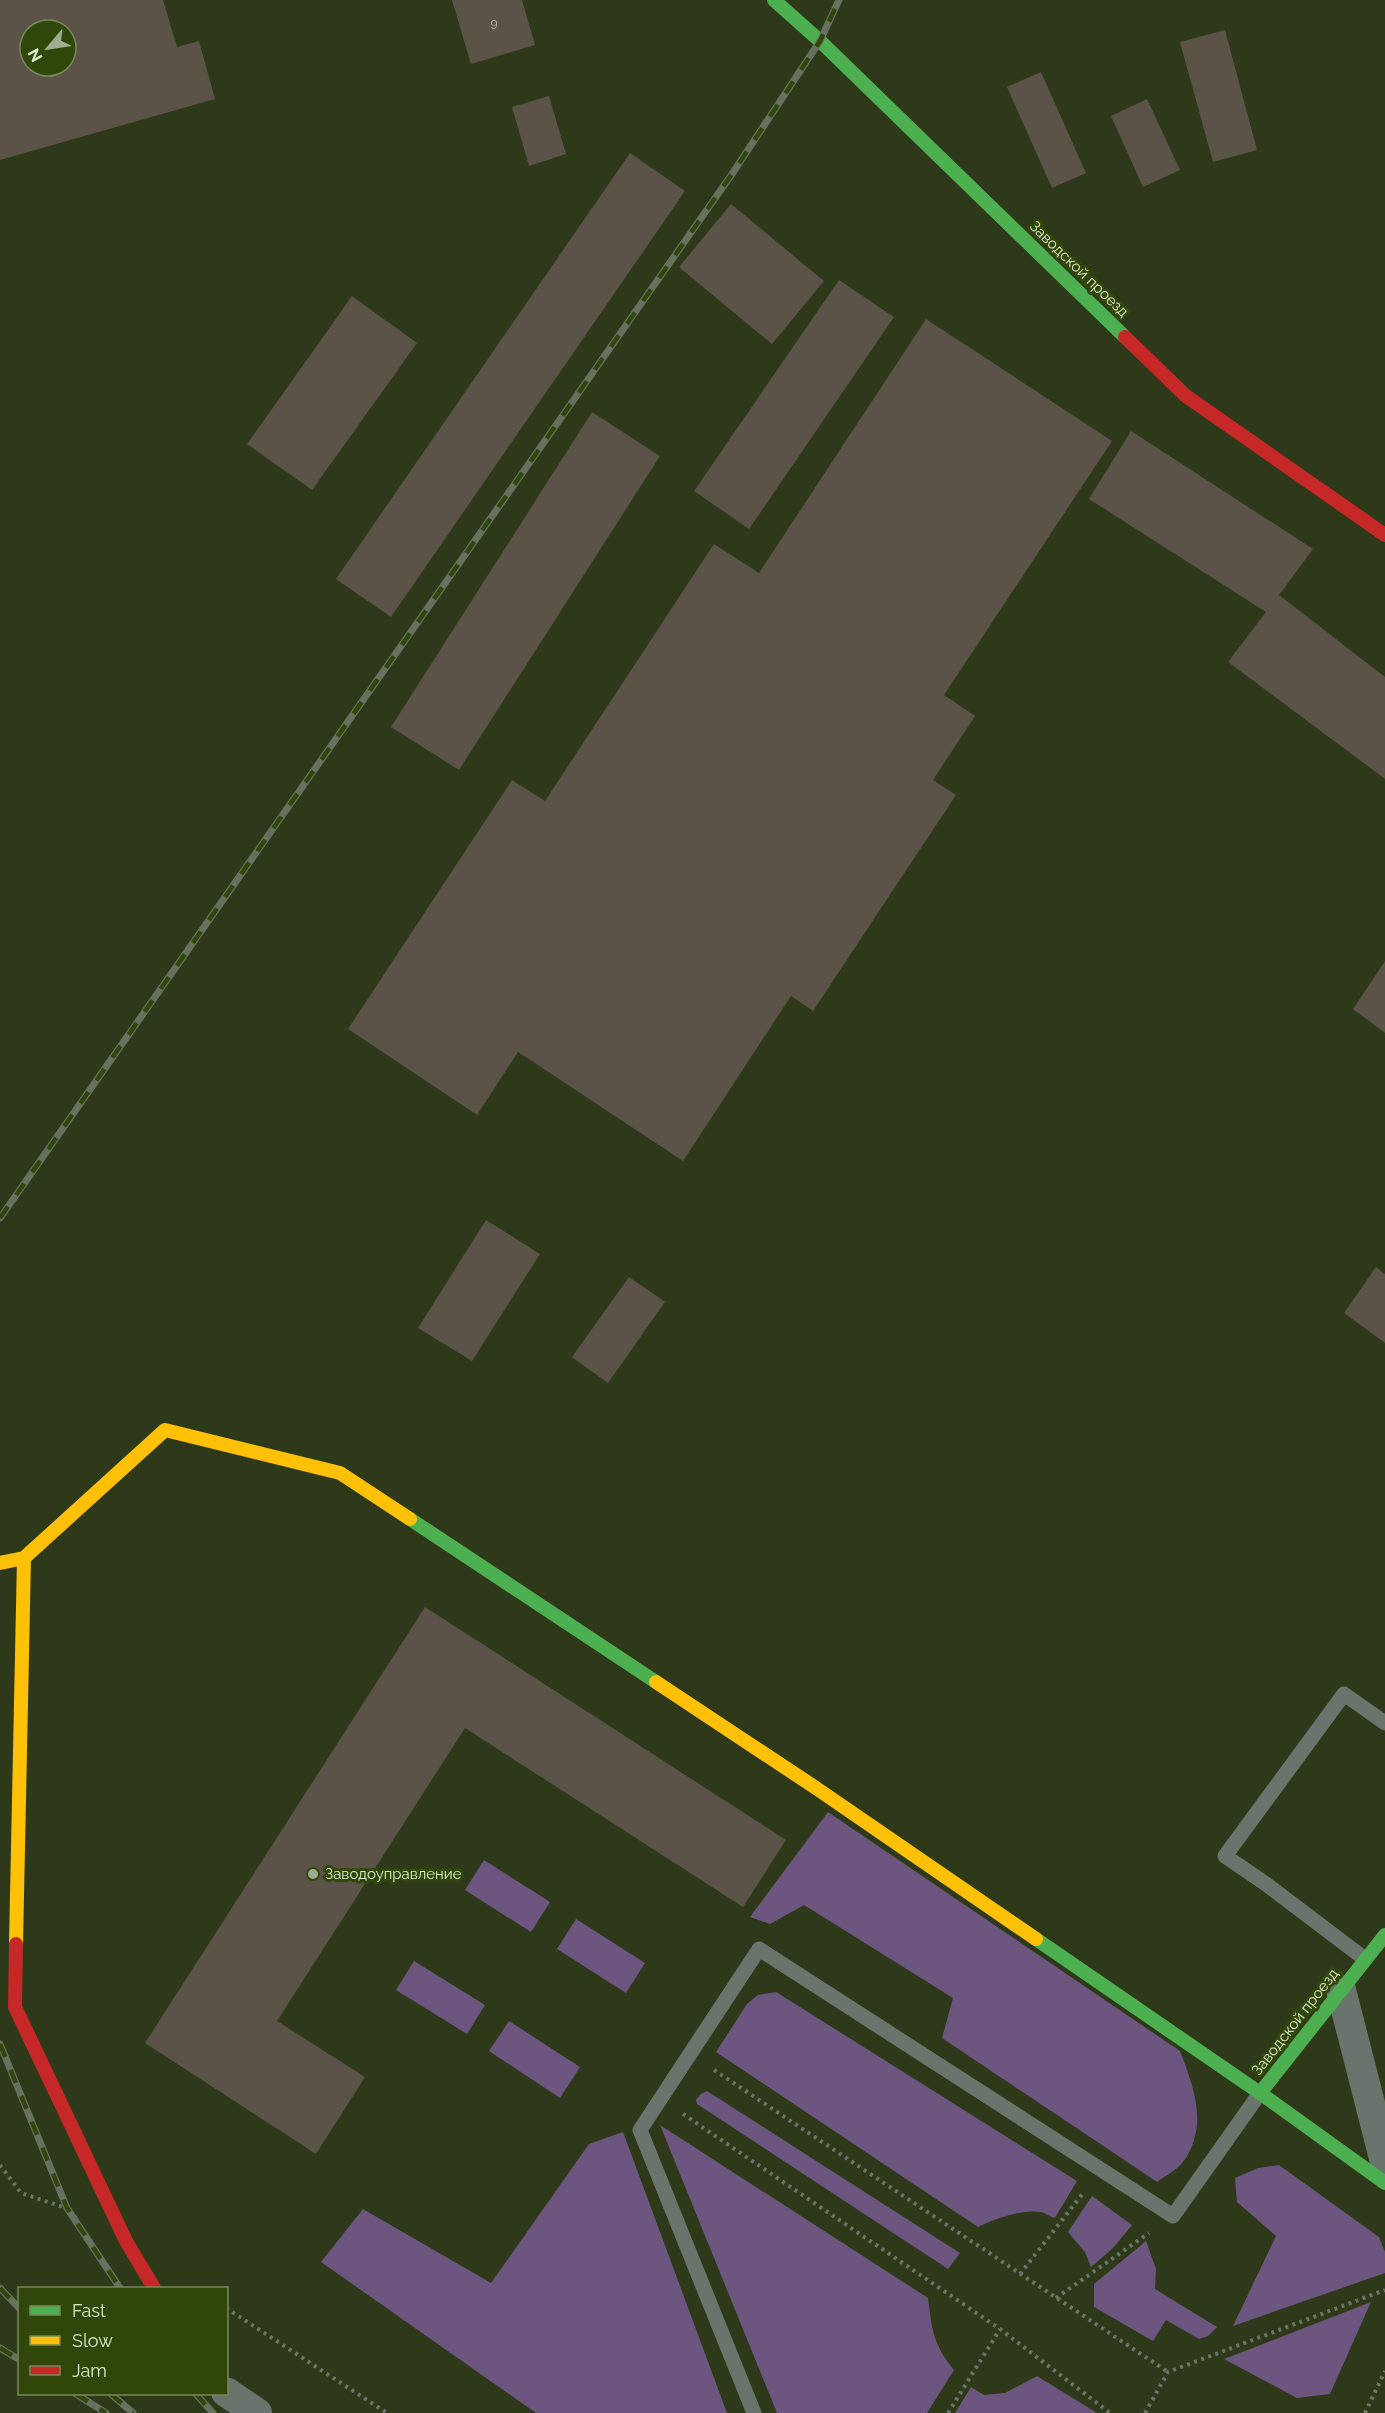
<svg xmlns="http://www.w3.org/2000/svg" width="1385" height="2413" viewBox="0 0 1385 2413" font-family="Raleway,sans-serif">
  <rect width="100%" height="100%" fill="#2d3918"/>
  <g fill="#6c567f">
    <path d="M828 1812 1180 2051C1194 2088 1209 2126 1183 2162 1177 2170 1165 2176 1157 2182L942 2038 953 1998 804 1905 770 1924 750 1917Z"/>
    <polygon points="484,1860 550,1902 531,1932 465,1890"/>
    <polygon points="576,1919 645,1963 626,1993 557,1949"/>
    <polygon points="414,1961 485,2005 467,2034 396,1990"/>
    <path d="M776 1992 1077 2181 1055 2218C1051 2217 1045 2213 1041 2212 1021 2209 995 2219 978 2227L716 2052 747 2004 758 1995Z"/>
    <polygon points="509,2021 580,2067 560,2098 489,2051"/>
    <polygon points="707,2091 960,2253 948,2269 697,2104 696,2100 701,2094"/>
    <path d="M660 2125 928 2298C932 2330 933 2344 954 2370L927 2413H777Z"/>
    <polygon points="623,2132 727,2413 536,2413 321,2262 363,2209 491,2283 589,2144"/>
    <polygon points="1279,2165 1379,2237 1385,2252 1385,2273 1233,2326 1276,2236 1237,2202 1235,2178 1258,2168"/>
    <polygon points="1092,2196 1132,2225 1112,2249 1091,2267 1085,2252 1068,2232"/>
    <polygon points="1146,2241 1156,2269 1155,2289 1217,2327 1208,2336 1199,2339 1166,2320 1153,2341 1094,2307 1094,2284"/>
    <polygon points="1371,2302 1330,2394 1297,2398 1224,2359"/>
    <polygon points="1037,2376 1097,2413 955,2413 971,2387 984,2395 1005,2393"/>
  </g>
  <g fill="#5b5347" fill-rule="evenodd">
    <path d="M0 0H163L177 47 199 41 215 99 0 160ZM30 30H66V66H30Z"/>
    <polygon points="452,0 522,0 535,45 471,64"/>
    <polygon points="1225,30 1257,150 1213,162 1180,42"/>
    <polygon points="1041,72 1086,173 1052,188 1007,87"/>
    <polygon points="549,96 566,154 529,166 512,107"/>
    <polygon points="1147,99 1180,170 1143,187 1111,116"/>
    <polygon points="630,153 685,191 391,617 336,579"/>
    <polygon points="731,204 824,281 772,344 679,267"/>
    <polygon points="839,280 894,317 749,529 694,491"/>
    <polygon points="352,296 417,343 312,490 247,444"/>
    <polygon points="926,319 1112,441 944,695 975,716 933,780 956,795 813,1011 791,996 683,1161 518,1052 477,1115 348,1029 512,780 545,801 714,544 759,573"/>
    <polygon points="592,412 660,456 459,770 391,727"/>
    <polygon points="1131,431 1313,549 1279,595 1385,677 1385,779 1228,662 1266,612 1089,499"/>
    <polygon points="1385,961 1385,1033 1353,1009"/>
    <polygon points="486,1220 540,1254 472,1361 418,1328"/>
    <polygon points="1376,1267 1385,1274 1385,1343 1344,1313"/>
    <polygon points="629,1277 665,1302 608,1383 572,1357"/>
    <polygon points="425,1607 786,1840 743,1907 465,1728 277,2021 365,2077 316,2154 145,2043"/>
  </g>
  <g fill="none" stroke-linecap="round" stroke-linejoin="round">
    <g stroke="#6a7567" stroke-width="4" stroke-dasharray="3 4.5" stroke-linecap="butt">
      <polyline points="714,2070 1168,2372"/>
      <polyline points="683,2114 1000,2329 1110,2413"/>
      <polyline points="0,2165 21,2193 69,2209"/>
      <polyline points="1020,2274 1084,2192"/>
      <polyline points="1056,2298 1149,2233"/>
      <polyline points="226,2308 387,2413"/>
      <polyline points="948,2413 1000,2329"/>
      <polyline points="1145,2413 1168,2372 1385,2290"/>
      <polyline points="1365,2413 1385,2371"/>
    </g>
    <g stroke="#69756c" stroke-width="15">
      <polyline points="1365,1959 1266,1884 1225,1856 1344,1694 1385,1723"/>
      <polyline points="754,2413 640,2130 759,1949 1173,2216 1260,2093"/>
    </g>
    <g stroke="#69756c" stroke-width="30">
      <polyline points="1341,1990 1385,2162"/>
      <polyline points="226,2392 257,2413"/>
    </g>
    <g stroke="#4caf50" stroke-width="14">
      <polyline points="774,0 820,41 1125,337"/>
      <polyline points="410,1519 656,1682"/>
      <polyline points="1036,1939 1260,2093 1385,2183"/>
      <polyline points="1260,2093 1385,1935"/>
    </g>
    <g stroke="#ffc107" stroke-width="14">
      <polyline points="0,1563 24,1558 165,1430 340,1473 410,1519"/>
      <polyline points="656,1682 816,1788 1036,1939"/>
      <polyline points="16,1944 24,1558"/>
    </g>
    <g stroke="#c62828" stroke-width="14">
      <polyline points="1125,337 1186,396 1385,535"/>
      <polyline points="16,1944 15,2007 126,2241 154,2288"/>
    </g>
    <defs>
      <g id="rail">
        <polyline points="0,1218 732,174 820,41 839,0"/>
        <polyline points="0,2044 67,2208 120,2288"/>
        <polyline points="0,2288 20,2309"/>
        <polyline points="0,2348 20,2360"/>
        <polyline points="76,2394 106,2413"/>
        <polyline points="111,2394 133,2413"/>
        <polyline points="196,2394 213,2413"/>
      </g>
    </defs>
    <use href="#rail" stroke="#667160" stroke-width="7"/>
    <use href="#rail" stroke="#31470a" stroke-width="4.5" stroke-dasharray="14" stroke-linecap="butt"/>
  </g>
  <circle fill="#9fad8e" stroke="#31470a" stroke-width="2" cx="313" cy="1874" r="6"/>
  <g text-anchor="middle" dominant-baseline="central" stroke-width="6" stroke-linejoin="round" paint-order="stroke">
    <g font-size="12" fill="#bcc6ac">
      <text x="494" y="23">9</text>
    </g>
    <g font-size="15" fill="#ddeccd" stroke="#31470a">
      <text transform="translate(1079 269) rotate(44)">Заводской проезд</text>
      <text transform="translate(1295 2022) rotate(-52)">Заводской проезд</text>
    </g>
    <g font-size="15" fill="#ddeccd" stroke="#31470a" text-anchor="start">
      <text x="325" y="1874">Заводоуправление</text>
    </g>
  </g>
  <rect x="18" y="2287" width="210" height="108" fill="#31470a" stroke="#768958" stroke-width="1.5"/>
  <rect x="30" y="2306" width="30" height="9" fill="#4caf50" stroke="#768958" stroke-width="1.5"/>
  <text x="72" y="2317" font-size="18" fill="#ddeccd">Fast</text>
  <rect x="30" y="2336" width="30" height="9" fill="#ffc107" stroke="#768958" stroke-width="1.5"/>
  <text x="72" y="2347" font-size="18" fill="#ddeccd">Slow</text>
  <rect x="30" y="2366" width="30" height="9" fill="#c62828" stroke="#768958" stroke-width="1.5"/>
  <text x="72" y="2377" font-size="18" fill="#ddeccd">Jam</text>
  <g transform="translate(48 48) rotate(241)"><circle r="28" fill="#31470a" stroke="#768958" stroke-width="1.5"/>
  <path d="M0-4.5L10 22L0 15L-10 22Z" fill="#9fad8e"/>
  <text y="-9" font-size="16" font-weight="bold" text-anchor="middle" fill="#ddeccd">N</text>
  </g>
</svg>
